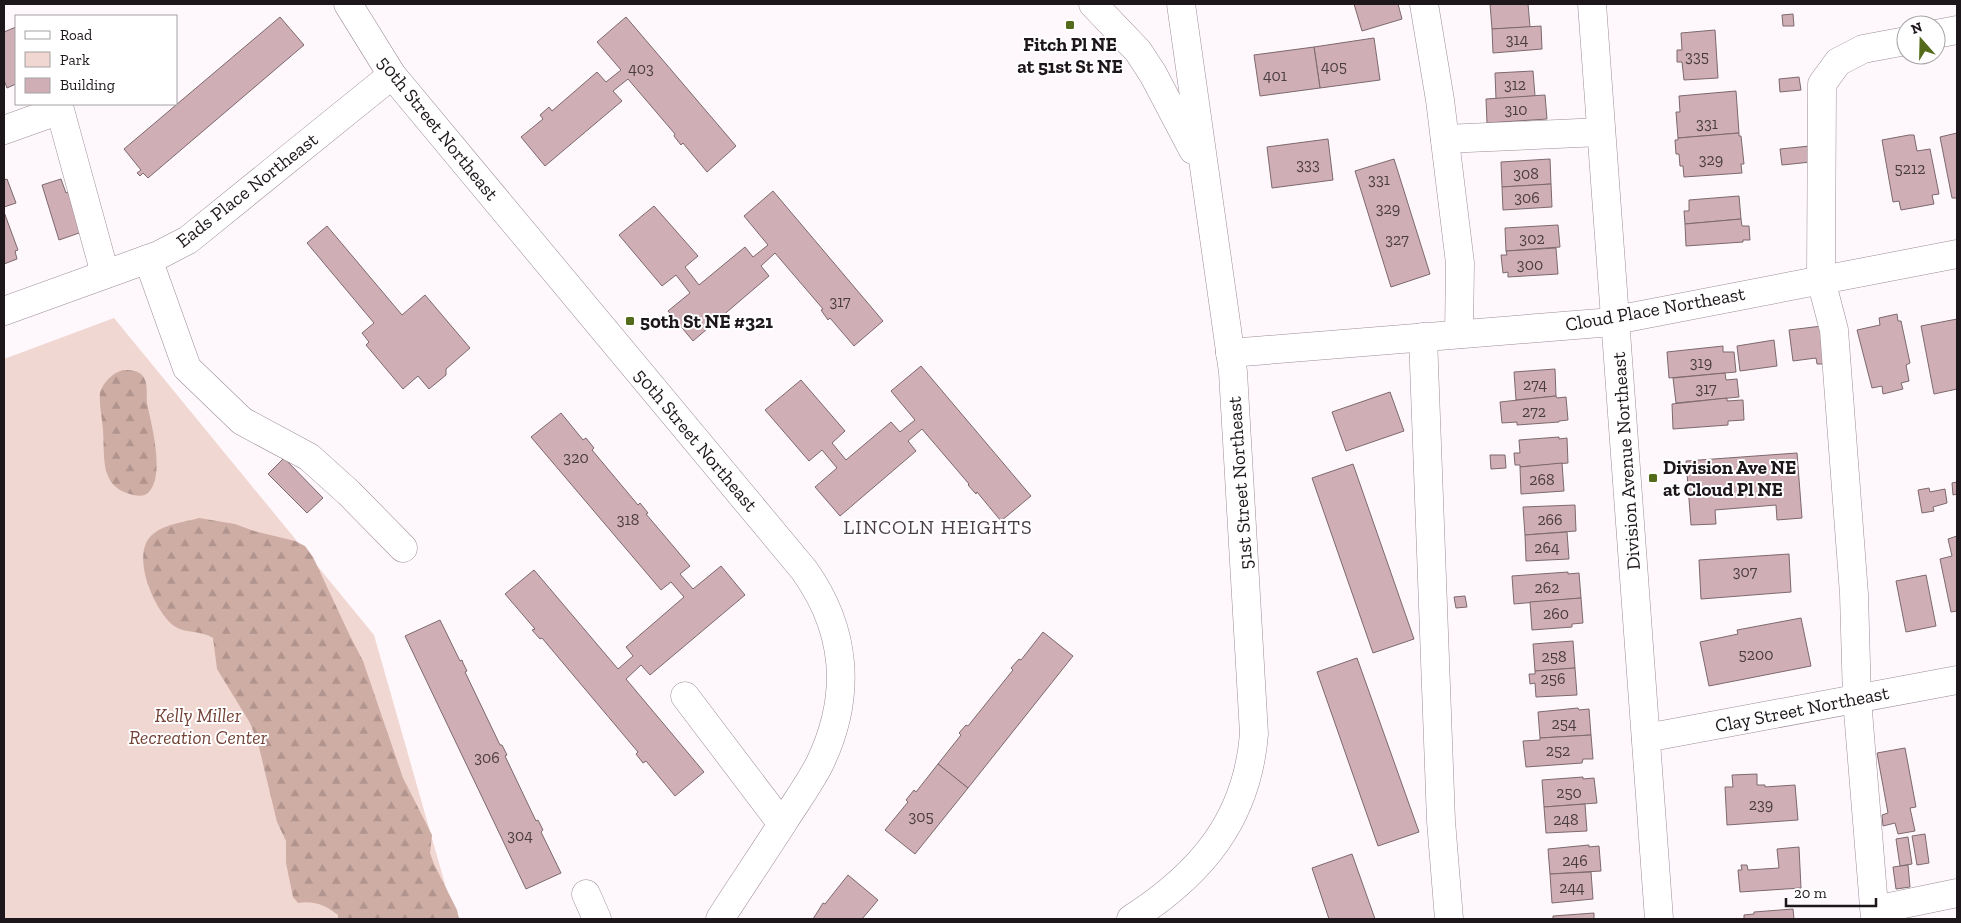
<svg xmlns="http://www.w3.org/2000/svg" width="1961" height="923" viewBox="0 0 1961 923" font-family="'Zilla Slab',serif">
  <defs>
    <pattern id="forest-firs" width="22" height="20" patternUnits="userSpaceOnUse" patternTransform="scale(1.25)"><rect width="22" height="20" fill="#ceada4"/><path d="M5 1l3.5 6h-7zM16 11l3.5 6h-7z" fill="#b0948d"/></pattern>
  </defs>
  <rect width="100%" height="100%" fill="#fef7fc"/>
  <polygon fill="#f1d7d1" points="114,318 374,635 455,919 4,919 4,359"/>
  <g fill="url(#forest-firs)">
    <path d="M123 370C129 370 136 370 141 374 149 381 146 394 147 403 151 423 166 477 148 493 143 497 136 496 130 494 99 486 105 455 103 430 102 417 99 405 100 392 104 382 112 373 123 370Z"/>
    <path d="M199 518 235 524 254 531 295 541 305 546 313 557 350 636 363 661 403 778 432 835 430 853 434 864 457 910 459 919H338V915C326 905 314 900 298 903L293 897 286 863V841L277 822 258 743 250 723 217 669 213 638C201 630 186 634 174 626 154 611 129 553 153 534 165 524 185 522 199 518Z"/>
  </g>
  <g fill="#d0aeb5" stroke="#7c696d">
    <polygon points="1354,4 1398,4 1402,19 1362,31"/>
    <polygon points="1490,4 1528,4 1530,27 1492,29"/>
    <polygon points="1793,14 1794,26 1783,26 1782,15"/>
    <polygon points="280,17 304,45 148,178 143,173 140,176 137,173 141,170 124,149"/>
    <polygon points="626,17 736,146 707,172 683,143 681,145 674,136 675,134 628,79 613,91 622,101 545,166 521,137 543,119 540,115 549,107 552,111 597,72 606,82 621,70 597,42"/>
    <polygon points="1541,26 1542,49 1493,53 1492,29"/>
    <polygon points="16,27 16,84 7,88 4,80 4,32"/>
    <polygon points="1715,30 1718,78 1684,80 1682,62 1677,62 1677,50 1682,50 1681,33"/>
    <polygon points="1374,38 1380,80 1320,88 1314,47"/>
    <polygon points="1314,47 1320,88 1260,96 1254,55"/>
    <polygon points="1533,71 1535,96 1496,99 1495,73"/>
    <polygon points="1799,77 1801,90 1780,92 1779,79"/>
    <polygon points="1736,91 1739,133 1678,138 1676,112 1680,112 1679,96"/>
    <polygon points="1545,95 1547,119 1487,123 1486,99"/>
    <polygon points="1739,133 1739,136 1741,136 1744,164 1741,164 1742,173 1684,177 1683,166 1680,166 1679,154 1676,154 1675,140 1678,140 1678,138"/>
    <polygon points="1957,133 1957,198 1952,198 1940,137"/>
    <polygon points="1909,135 1914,135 1917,151 1930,149 1939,194 1932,195 1934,204 1901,210 1899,201 1893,202 1882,140"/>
    <polygon points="1328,139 1333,180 1272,188 1267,147"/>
    <polygon points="1810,146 1811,162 1782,165 1780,149"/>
    <polygon points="1394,159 1430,274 1391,287 1355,171"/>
    <polygon points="1550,159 1551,184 1502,187 1501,162"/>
    <polygon points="7,179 16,203 4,207 4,180"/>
    <polygon points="61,179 66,193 68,192 82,232 59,240 42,185"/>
    <polygon points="1551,184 1552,207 1503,210 1502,187"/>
    <polygon points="773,191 883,321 854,346 830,318 828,320 821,310 823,309 775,253 761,266 769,276 693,341 668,311 690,293 676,275 662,286 619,235 654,206 698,256 685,267 699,285 745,247 753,257 768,245 744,216"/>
    <polygon points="1739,196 1741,219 1685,224 1684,211 1689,211 1689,200"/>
    <polygon points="4,212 18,250 15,251 17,259 4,264"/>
    <polygon points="1741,219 1742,226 1749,226 1750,240 1743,240 1743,242 1686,246 1685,224"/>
    <polygon points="1558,225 1560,247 1506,251 1505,228"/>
    <polygon points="327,226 402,315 425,295 470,348 446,369 446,375 429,389 418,376 403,389 366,345 369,342 362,333 374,323 307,243"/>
    <polygon points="1556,248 1558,274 1508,277 1508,272 1503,273 1501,255 1507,255 1506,251"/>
    <polygon points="1897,314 1898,321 1901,321 1910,363 1906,365 1909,381 1901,383 1903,389 1883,394 1882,386 1872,388 1857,330 1880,325 1879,318"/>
    <polygon points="1957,319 1957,389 1934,394 1921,326"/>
    <polygon points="1822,326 1824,364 1817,364 1816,358 1793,361 1789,330"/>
    <polygon points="1774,340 1777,366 1740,371 1737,346"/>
    <polygon points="1723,346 1723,352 1734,352 1736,372 1669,378 1667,352"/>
    <polygon points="921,366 1031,496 1001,521 977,492 976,494 968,485 969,484 922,429 908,441 916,451 840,516 815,487 837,468 822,450 809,461 765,410 801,380 845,431 832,443 846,460 891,422 900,432 915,420 891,391"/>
    <polygon points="1555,369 1556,396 1516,400 1514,372"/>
    <polygon points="1725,373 1726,380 1737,379 1739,397 1676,403 1673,378"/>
    <polygon points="1390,392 1404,431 1346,451 1332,412"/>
    <polygon points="1556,396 1557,398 1566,397 1568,420 1559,421 1559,422 1517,425 1517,422 1502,423 1500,402"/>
    <polygon points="1727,398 1727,401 1743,400 1744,420 1728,421 1728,425 1673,429 1672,404"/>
    <polygon points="561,413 583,440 586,438 594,448 592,450 638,505 640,503 648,513 646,514 690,566 680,574 693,589 721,566 745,595 650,675 641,665 626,679 704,772 675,796 646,761 643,763 636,754 638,752 542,638 540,639 532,630 535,629 505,594 534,570 618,669 633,656 626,647 684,597 671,582 661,590 531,437"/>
    <polygon points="1559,437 1559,439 1567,438 1568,463 1520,467 1520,465 1515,465 1514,453 1520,453 1519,440"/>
    <polygon points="1797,453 1802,518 1777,520 1776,505 1715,510 1716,524 1691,525 1686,461"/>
    <polygon points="1490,455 1505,455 1506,468 1491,469"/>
    <polygon points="284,458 323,498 307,513 268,474"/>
    <polygon points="1562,463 1564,491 1521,494 1520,467"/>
    <polygon points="1353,464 1414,639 1373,653 1312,478"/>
    <polygon points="1957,482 1957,494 1953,495 1952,483"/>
    <polygon points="1929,488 1930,492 1945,489 1947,503 1933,507 1934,511 1922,513 1918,490"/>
    <polygon points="1575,505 1576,531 1525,535 1523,507"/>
    <polygon points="1567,532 1569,559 1526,561 1525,535"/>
    <polygon points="1957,536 1957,611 1951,612 1940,559 1952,556 1948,539"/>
    <polygon points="1789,554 1791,592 1701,599 1699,560"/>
    <polygon points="1568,572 1568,574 1579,573 1581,598 1514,604 1512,576"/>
    <polygon points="1926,575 1936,626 1906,632 1896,581"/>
    <polygon points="1465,596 1467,607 1456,608 1454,597"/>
    <polygon points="1581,598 1583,623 1572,624 1572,627 1532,630 1530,602"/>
    <polygon points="1801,618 1811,666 1709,686 1700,642 1738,634 1737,630"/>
    <polygon points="440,620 460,661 462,660 463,663 467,671 465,672 500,745 502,745 507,755 505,756 536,821 538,820 543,830 541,832 561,873 526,889 405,636"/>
    <polygon points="1043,632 1073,656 968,788 938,764 961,735 959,733 966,725 968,726 1013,670 1011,668 1019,659 1021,660"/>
    <polygon points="1573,641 1575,668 1535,671 1533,644"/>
    <polygon points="1357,658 1419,832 1378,846 1317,672"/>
    <polygon points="1575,668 1577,695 1536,697 1535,683 1530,684 1529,674 1535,674 1535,671"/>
    <polygon points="1578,708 1579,710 1589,709 1591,735 1540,738 1538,712"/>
    <polygon points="1591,735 1593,759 1583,759 1582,763 1526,767 1523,741 1540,740 1540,738"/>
    <polygon points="1905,748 1916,807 1910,808 1915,831 1898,834 1895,823 1883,826 1882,815 1888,813 1877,753"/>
    <polygon points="938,764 968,788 915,854 885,830 908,802 906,800 914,790 916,792"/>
    <polygon points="1757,774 1757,785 1765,785 1765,787 1795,785 1798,820 1727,825 1725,787 1733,787 1732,775"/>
    <polygon points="1583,777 1583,779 1594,778 1597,803 1544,807 1542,780"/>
    <polygon points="1585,804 1587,831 1546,833 1544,807"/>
    <polygon points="1925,834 1929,863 1917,865 1912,836"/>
    <polygon points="1908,837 1912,864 1900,866 1896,839"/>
    <polygon points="1589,845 1589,847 1599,846 1601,871 1550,874 1548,849"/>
    <polygon points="1799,847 1801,888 1740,892 1738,870 1742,870 1741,865 1747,865 1748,870 1779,868 1777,849"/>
    <polygon points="1352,854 1375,919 1329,919 1312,868"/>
    <polygon points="1908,865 1910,887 1896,889 1893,867"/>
    <polygon points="1591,872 1593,899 1552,903 1550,874"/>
    <polygon points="848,875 878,900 862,919 813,919 823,903 825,904"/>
    <polygon points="1793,909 1794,919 1744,919 1744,915 1754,914 1754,912"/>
    <polygon points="1594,913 1594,919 1553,919 1553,916"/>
  </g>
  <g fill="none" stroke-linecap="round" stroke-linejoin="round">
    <defs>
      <g id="minor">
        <path d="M348 4 392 75 804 570C847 630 852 696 820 763 810 783 796 802 784 821 763 854 741 886 720 919"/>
        <polyline points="1093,4 1138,51 1153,74 1193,150"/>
        <polyline points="1424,4 1440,100 1460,263 1459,334"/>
        <polyline points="1592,4 1659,919"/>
        <polyline points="1936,34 1957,30"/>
        <polyline points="4,130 60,110 105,274"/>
        <polyline points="1445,139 1601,132"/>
        <polyline points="148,259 187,368 242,421 309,457 349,493 403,548"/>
        <polyline points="4,311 159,255 188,240 392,75"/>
        <polyline points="1423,337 1441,821 1449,919"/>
        <polyline points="1230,353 1600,323 1957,254"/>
        <polyline points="685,696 782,824"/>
        <polyline points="1646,738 1957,680"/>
        <polyline points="586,894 597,919"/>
        <polyline points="1875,910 1957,893"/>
        <path d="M1131 919C1201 874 1247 820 1254 734L1233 372 1181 4"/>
        <polyline points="1875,919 1857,699 1854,594 1834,330 1821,280 1822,84 1838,62 1863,49 1906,41"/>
      </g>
    </defs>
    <use href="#minor" stroke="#9c8d98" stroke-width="29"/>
    <use href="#minor" stroke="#fff" stroke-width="28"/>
  </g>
  <g fill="#536b1b" stroke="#fff" stroke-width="2">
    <rect x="1065" y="20" width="10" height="10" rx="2.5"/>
    <rect x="625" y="316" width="10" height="10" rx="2.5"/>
    <rect x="1648" y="473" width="10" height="10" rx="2.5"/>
  </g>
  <g text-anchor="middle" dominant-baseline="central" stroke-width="4" stroke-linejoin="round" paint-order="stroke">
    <g font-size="16" fill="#4a3d42">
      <text x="1517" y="39">314</text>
      <text x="1697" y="56">335</text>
      <text x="1334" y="66">405</text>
      <text x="641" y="68">403</text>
      <text x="1275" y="75">401</text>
      <text x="1515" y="84">312</text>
      <text x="1516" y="109">310</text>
      <text x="1707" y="123">331</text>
      <text x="1711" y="159">329</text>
      <text x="1308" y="164">333</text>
      <text x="1910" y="168">5212</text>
      <text x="1526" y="173">308</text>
      <text x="1379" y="179">331</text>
      <text x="1527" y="197">306</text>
      <text x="1388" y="208">329</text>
      <text x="1532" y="238">302</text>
      <text x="1397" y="239">327</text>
      <text x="1530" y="264">300</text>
      <text x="840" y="301">317</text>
      <text x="1701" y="362">319</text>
      <text x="1535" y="384">274</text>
      <text x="1706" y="388">317</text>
      <text x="1534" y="411">272</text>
      <text x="576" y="457">320</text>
      <text x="1542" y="479">268</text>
      <text x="628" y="519">318</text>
      <text x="1550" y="519">266</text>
      <text x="1547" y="547">264</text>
      <text x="1745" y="571">307</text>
      <text x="1547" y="587">262</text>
      <text x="1556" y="613">260</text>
      <text x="1756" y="654">5200</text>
      <text x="1554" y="656">258</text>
      <text x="1553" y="678">256</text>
      <text x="1564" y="723">254</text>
      <text x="1558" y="750">252</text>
      <text x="487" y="757">306</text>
      <text x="1569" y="792">250</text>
      <text x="1761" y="804">239</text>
      <text x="921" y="816">305</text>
      <text x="1566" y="819">248</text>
      <text x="520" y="835">304</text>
      <text x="1575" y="860">246</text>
      <text x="1572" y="887">244</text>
    </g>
    <g font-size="19" font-weight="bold" fill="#1d171b" stroke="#fff" text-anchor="start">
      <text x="1070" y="44" text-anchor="middle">Fitch Pl NE<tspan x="1070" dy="22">at 51st St NE</tspan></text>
      <text x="640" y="321">50th St NE #321</text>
      <text x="1663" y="467">Division Ave NE<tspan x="1663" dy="22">at Cloud Pl NE</tspan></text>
    </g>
    <g font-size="19" fill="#1d171b" stroke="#fff">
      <text transform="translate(438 128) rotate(51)">50th Street Northeast</text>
      <text transform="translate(247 190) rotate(-38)">Eads Place Northeast</text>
      <text transform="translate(1655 309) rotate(-10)">Cloud Place Northeast</text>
      <text transform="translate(696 440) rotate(50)">50th Street Northeast</text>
      <text transform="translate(1626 461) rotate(-94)">Division Avenue Northeast</text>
      <text transform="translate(1240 483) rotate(-94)">51st Street Northeast</text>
      <text transform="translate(1802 709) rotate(-11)">Clay Street Northeast</text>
    </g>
    <g font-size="19" font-style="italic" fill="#734237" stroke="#fff">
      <text x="198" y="715">Kelly Miller<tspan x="198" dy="22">Recreation Center</tspan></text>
    </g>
    <g font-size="20" letter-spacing="1" fill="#4a3d47" stroke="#fff">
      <text x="938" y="527">LINCOLN HEIGHTS</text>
    </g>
  </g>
  <rect width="1961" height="923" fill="none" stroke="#1d171b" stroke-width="10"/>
  <rect x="15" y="15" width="162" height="90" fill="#ffffff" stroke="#a5a2a4"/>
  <rect x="25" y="31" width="25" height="8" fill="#ffffff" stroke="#a5a2a4"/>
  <text x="60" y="40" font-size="15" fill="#1d171b">Road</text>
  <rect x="25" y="52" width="25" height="15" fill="#f1d7d1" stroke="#a5a2a4"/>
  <text x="60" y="65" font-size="15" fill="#1d171b">Park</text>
  <rect x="25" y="78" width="25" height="15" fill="#d0aeb5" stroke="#a5a2a4"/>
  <text x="60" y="90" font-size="15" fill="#1d171b">Building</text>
  <g transform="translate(1921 40) rotate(340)"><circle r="24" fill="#ffffff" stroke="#a5a2a4"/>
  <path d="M0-4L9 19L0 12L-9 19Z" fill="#536b1b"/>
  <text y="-8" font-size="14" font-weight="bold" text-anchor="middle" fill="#1d171b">N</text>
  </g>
  <path d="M1786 898v8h90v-8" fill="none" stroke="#1d171b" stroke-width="2.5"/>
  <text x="1794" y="898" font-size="15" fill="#1d171b" stroke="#ffffff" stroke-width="4" paint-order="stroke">20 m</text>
</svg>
